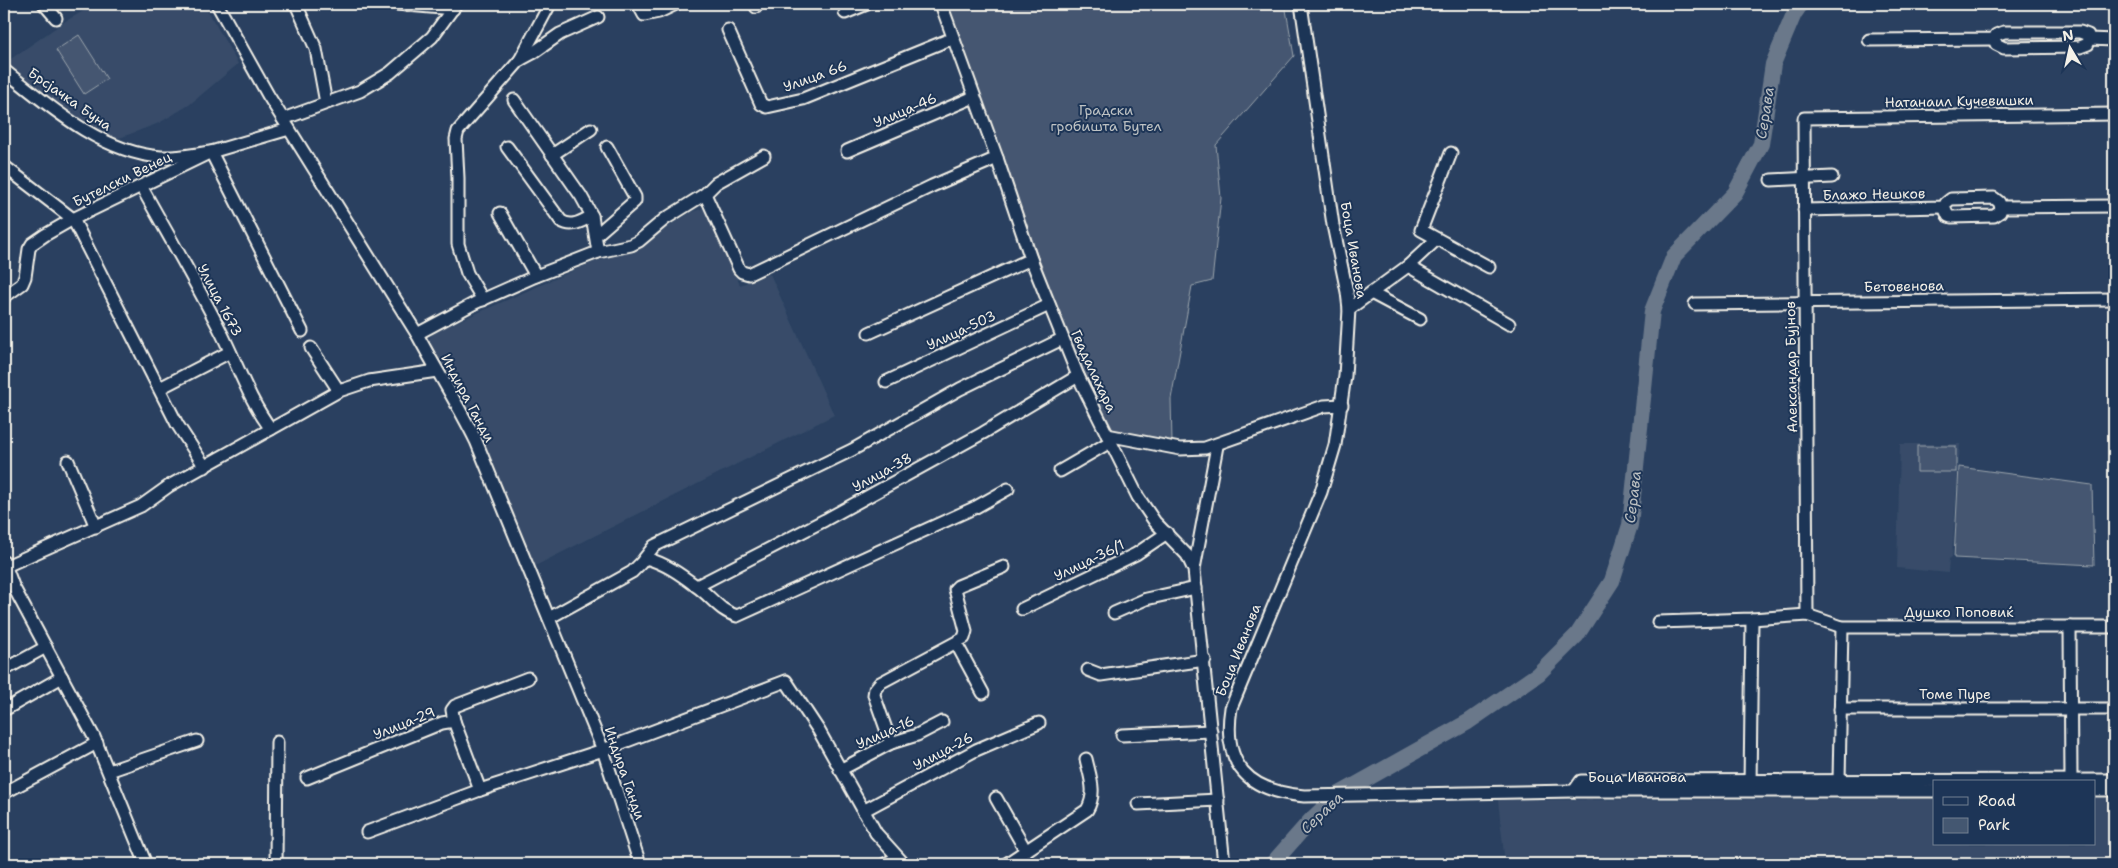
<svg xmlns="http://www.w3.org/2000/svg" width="2118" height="868" viewBox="0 0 2118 868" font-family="'Shantell Sans',sans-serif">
  <rect width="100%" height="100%" fill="#2a4060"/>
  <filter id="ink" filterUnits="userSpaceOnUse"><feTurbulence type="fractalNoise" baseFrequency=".02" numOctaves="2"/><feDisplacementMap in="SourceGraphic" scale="10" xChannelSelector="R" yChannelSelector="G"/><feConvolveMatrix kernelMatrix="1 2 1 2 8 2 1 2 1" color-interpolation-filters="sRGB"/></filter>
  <g filter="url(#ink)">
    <g fill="#374c69">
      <polygon points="96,4 204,4 238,64 189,105 159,123 109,142 63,112 5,63 64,22"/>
      <polygon points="705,208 740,285 770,274 834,415 531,568 426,343 434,332 593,262 621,253 694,211"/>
      <polygon points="1900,444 1960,444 1952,557 1949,559 1948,573 1897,568"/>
      <polygon points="2094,798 2114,798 2114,864 1505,864 1498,800 1934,799 1934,844 2094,844"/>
    </g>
    <g fill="#445771" stroke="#9ca4ac">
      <polygon points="943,4 1285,4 1294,56 1216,145 1221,198 1212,281 1192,286 1171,399 1172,442 1113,430 1072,348"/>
      <polygon points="79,35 107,79 84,94 56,50"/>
      <rect x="1917" y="446" width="39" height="26"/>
      <polygon points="1959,467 2092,485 2094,565 1954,558"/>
    </g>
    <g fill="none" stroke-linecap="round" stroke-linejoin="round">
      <polyline stroke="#6a788a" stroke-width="16" points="1272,864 1310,821 1336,796 1468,722 1538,674 1577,635 1612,581 1630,525 1652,311 1674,256 1735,193 1761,144 1773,64 1794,14 1801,4"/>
      <defs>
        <g id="minor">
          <polyline points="44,4 56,18"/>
          <path d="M217 4 268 95 417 334C436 370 458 404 476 441L603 750 640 864"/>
          <polyline points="296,4 316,49 326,103"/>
          <polyline points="396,4 453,9"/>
          <polyline points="638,4 644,15 659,12 676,4"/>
          <polyline points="755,4 756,7"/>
          <polyline points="941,4 997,158 1031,259 1078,376 1138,497 1155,522 1187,555 1194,570 1224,864"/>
          <path d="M1301 4 1333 225 1347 292 1349 309 1345 376 1335 445 1321 492 1231 708C1222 765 1248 791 1304 796L1574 791H1934"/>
          <polyline points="845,13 867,4"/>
          <polyline points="728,30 761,104 767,107 803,99 953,38"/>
          <polyline points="1994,39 1996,44 2004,48 2080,47 2088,44 2089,39"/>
          <polyline points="1869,40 1994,39 1996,35 2004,32 2080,32 2088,35 2089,39 2114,40"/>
          <polyline points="520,60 533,53 560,34 598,17"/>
          <path d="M4 70C49 106 102 153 161 157 178 158 194 154 211 152L302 331"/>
          <polyline points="514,100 581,196 592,216 598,252"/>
          <polyline points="283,119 360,91 390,73 432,37 456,4"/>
          <path d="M507 147 561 221C573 228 581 221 592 216"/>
          <polyline points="847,151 974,97"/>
          <polyline points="1451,153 1421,230 1489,267"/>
          <polyline points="552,155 591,129"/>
          <polyline points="4,166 73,219 177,424 205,467"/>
          <polyline points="1771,180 1832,177"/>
          <path d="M141 186C168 235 197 284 222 334 238 366 249 400 271 429"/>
          <polyline points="705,194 739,269 742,272 749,274 932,186 997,158"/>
          <polyline points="1944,207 1948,216 1951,217 1994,216 2000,212 2001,207"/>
          <polyline points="1804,210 1944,207 1946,203 1951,199 1994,198 1999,202 2001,207 2114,206"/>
          <polyline points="500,213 536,276"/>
          <polyline points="596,235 635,201 635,197 607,147"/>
          <polyline points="1408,266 1509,324"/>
          <polyline points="1371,293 1420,319"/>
          <polyline points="4,297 22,284 25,277 29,249 32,244 45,235 73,219 211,152 289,129"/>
          <polyline points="483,300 467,273 458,244 458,178 456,139 458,131 520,60 550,4"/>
          <polyline points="1695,304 2114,299"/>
          <polyline points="1349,309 1408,266 1436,240"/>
          <polyline points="869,333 1031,259"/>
          <polyline points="417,334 475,303 536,276 598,252 631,245 639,241 665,219 705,194 716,183 764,156"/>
          <polyline points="311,348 339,391"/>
          <polyline points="886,382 1049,305"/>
          <polyline points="160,388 230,352"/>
          <polyline points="1107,435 1180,449 1205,448 1324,406 1342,405"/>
          <polyline points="68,461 96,527"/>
          <polyline points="1060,471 1110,442"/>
          <path d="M645 558C665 563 680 574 696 586 711 596 719 611 737 616L976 507 1008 489"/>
          <polyline points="4,562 13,586 94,737 146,864"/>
          <polyline points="4,567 141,506 169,486 339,391 369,381 437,371"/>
          <polyline points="1194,569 1217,446"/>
          <polyline points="697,586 825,520 983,433 1078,376"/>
          <polyline points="1022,609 1136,554 1167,533"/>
          <polyline points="1114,613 1146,599 1196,588"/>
          <polyline points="1807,615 1804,118 2114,114"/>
          <polyline points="549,618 632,572 641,563 654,546 852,450 960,389 1062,339"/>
          <polyline points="1658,622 1752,619 1807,615 1842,627 2114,627"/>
          <polyline points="2070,627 2071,780"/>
          <polyline points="956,643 983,693"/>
          <polyline points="4,670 46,647"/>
          <polyline points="1088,670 1101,675 1205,660"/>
          <polyline points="1840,709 2114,709"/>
          <polyline points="4,710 62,677"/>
          <polyline points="454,721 480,790"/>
          <polyline points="1122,735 1211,731"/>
          <polyline points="891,743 874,695 875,689 880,683 964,638 966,631 955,589 958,586 1004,567"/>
          <polyline points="840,770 891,743 917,735 942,722"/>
          <polyline points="109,771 197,741"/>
          <polyline points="307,778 442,723 454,721 452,710 455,706 528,678"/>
          <polyline points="1839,780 1842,627"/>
          <polyline points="1750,787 1752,619"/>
          <polyline points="2094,790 2114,790"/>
          <polyline points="1574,791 1581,781 2114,780"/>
          <polyline points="4,793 97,743"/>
          <polyline points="996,798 1026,851"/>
          <polyline points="1138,804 1218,800"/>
          <polyline points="863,811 976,750 1039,723"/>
          <polyline points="367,832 480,790 603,750 786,681 819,731 876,833 904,864"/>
          <polyline points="276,864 277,742"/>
          <polyline points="885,864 897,858"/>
          <path d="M1006 864 1087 810C1097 793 1090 777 1086 759"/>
        </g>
      </defs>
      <use href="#minor" stroke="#f4f1e8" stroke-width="15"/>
      <use href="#minor" stroke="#1d3557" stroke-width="11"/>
    </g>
  </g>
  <g text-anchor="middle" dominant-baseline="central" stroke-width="4" stroke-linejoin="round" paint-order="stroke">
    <g font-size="14" fill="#f4f1e8" stroke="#1d3557">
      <text transform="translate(815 76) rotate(-20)">Улица 66</text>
      <text transform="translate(70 99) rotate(35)">Брсјачка Буна</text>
      <text transform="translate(1959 101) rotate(-1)">Натанаил Кучевишки</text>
      <text transform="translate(905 110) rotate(-23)">Улица-46</text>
      <text transform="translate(122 179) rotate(-26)">Бутелски Венец</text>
      <text transform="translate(1874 194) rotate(-1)">Блажо Нешков</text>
      <text transform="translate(1354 250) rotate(80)">Боца Иванова</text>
      <text transform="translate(1904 286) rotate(-1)">Бетовенова</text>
      <text transform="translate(220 300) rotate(62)">Улица 1673</text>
      <text transform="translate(961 330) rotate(-25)">Улица-503</text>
      <text transform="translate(1791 367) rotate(-91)">Александар Бујнов</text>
      <text transform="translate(1094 371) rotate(65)">Гвадалахара</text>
      <text transform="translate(468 398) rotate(62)">Индира Ганди</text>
      <text transform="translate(882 472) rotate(-29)">Улица-38</text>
      <text transform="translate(1089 560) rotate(-26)">Улица-36/1</text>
      <text x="1959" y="612">Душко Поповиќ</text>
      <text transform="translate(1238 650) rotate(-68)">Боца Иванова</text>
      <text x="1955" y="694">Томе Пуре</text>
      <text transform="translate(404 723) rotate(-22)">Улица-29</text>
      <text transform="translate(885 732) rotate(-24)">Улица-16</text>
      <text transform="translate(943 751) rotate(-28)">Улица-26</text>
      <text transform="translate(625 773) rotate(71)">Индира Ганди</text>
      <text x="1637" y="777">Боца Иванова</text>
    </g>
    <g font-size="14" fill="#bfc3c4" stroke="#1d3557">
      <text x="1106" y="110">Градски<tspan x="1106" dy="16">гробишта Бутел</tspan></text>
    </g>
    <g font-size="15" font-style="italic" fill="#bdc1c2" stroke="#1d3557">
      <text transform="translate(1765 113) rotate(-81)">Серава</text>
      <text transform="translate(1633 497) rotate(-83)">Серава</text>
      <text transform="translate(1322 813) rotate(-44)">Серава</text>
    </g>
  </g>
  <rect width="2118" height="868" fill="none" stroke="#1d3557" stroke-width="20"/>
  <rect x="10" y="10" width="2098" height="848" fill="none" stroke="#f4f1e8" stroke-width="2" filter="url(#ink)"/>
  <rect x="1933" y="780" width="162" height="65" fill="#1d3557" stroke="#738091"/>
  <rect x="1943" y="797" width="25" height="8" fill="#1d3557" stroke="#738091"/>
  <text x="1978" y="806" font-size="15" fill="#f4f1e8">Road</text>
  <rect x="1943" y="818" width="25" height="15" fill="#445771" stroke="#738091"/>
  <text x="1978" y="830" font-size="15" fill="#f4f1e8">Park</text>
  <g transform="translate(2070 48) rotate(351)" stroke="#1d3557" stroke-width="4" paint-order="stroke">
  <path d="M0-4L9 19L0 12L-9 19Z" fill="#f4f1e8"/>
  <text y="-8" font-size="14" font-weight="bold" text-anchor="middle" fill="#f4f1e8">N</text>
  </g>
</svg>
